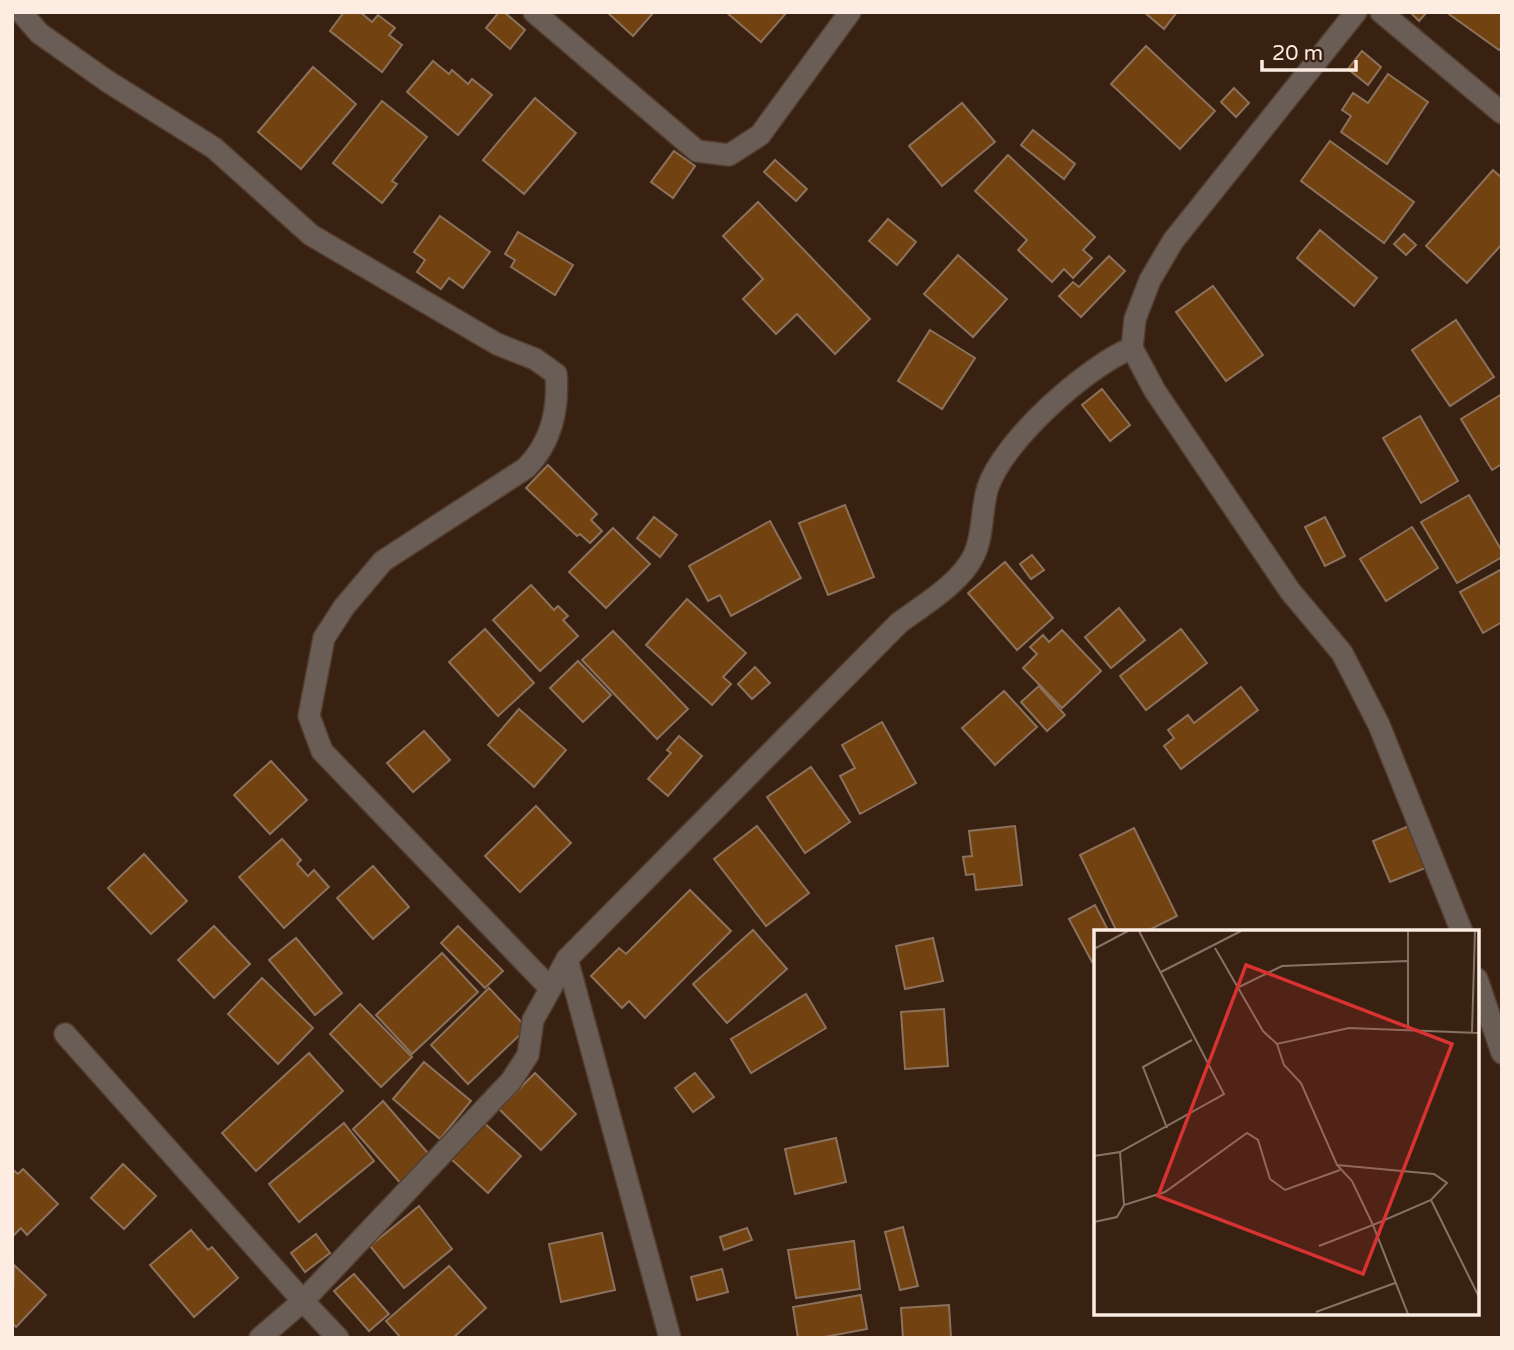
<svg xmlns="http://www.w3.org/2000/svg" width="1514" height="1350" viewBox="0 0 1514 1350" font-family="'Varela Round',sans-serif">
  <rect width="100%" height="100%" fill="#392112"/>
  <g fill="#724311" stroke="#8c725d" stroke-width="2">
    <polygon points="344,12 360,12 372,22 378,15 395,28 389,35 402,45 382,72 330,31"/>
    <polygon points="499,12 504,12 525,30 510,49 486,28"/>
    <polygon points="607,12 654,12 633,36"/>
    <polygon points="726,12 787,12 761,42"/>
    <polygon points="1144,12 1177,12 1164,29"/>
    <polygon points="1410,12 1427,12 1419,21"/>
    <polygon points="1446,12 1502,12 1502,47 1499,50"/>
    <polygon points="1146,46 1215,111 1180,149 1111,84"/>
    <polygon points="1362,51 1381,67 1368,85 1348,69"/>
    <polygon points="433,61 449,74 452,70 468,84 472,79 492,95 458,135 407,92"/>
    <polygon points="313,67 356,104 301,169 258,132"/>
    <polygon points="1388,74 1428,102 1387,164 1341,132 1351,116 1342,110 1353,93 1368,103"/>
    <polygon points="1234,88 1249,103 1236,117 1221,102"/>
    <polygon points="535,98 576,133 524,194 483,160"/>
    <polygon points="382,101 427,137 392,181 397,184 382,203 333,163"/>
    <polygon points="962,103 995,142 942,186 909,146"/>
    <polygon points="1033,130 1075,164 1064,179 1021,145"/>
    <polygon points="1330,141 1414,202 1384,243 1301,181"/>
    <polygon points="674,151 695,166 673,198 651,182"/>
    <polygon points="1008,155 1095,237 1083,250 1092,258 1073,278 1064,269 1052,282 1018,250 1027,240 975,191"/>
    <polygon points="775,160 807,189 796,201 764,172"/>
    <polygon points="1493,170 1502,178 1502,244 1467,283 1426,246"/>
    <polygon points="758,202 870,319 835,354 797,314 776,334 743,299 763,279 723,236"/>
    <polygon points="440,216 490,252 463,288 449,278 441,289 417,272 425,260 414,252"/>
    <polygon points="888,219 916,242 897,265 869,241"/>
    <polygon points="1320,230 1377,278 1354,306 1297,258"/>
    <polygon points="518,232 573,265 555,295 511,267 515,260 505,254"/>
    <polygon points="1404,234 1416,245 1406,255 1394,244"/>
    <polygon points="958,255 1007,299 973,337 924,294"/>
    <polygon points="1109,256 1125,271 1081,317 1059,296 1073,282 1079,287"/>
    <polygon points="1213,286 1263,355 1226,381 1176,312"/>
    <polygon points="1456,320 1494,377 1450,406 1412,350"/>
    <polygon points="930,330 975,358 942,409 898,381"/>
    <polygon points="1102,389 1130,425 1110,441 1082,405"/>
    <polygon points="1502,394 1502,464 1492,470 1461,419"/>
    <polygon points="1420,416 1458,481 1421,503 1383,438"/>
    <polygon points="548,465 597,514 591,520 602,531 590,543 580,534 577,536 526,488"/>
    <polygon points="1469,495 1502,551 1502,557 1457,583 1421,522"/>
    <polygon points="845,505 874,577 828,595 799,523"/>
    <polygon points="654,517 677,535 660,557 637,538"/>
    <polygon points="1325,517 1345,556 1325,566 1305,527"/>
    <polygon points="770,521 801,578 731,616 720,595 708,601 689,566"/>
    <polygon points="1412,527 1438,568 1386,601 1360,559"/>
    <polygon points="613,528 650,564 606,608 569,572"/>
    <polygon points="1032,555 1044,570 1031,579 1020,564"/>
    <polygon points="1005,562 1053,618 1017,650 968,593"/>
    <polygon points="1502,569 1502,622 1483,633 1460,592"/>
    <polygon points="531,585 554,610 558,606 568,616 563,620 578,636 540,671 493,620"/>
    <polygon points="687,599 746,653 723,677 731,684 712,705 646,645"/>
    <polygon points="1119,608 1145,640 1111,668 1085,637"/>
    <polygon points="485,629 534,683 498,716 449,662"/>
    <polygon points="1181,629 1207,663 1146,710 1120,676"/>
    <polygon points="1062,630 1101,671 1062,708 1023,668 1037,654 1030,647 1043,635 1049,642"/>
    <polygon points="613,631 688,709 657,739 582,660"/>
    <polygon points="578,661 611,695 583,722 550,688"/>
    <polygon points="755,667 770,683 752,699 738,684"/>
    <polygon points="1039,686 1065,715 1047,731 1021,702"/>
    <polygon points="1241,687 1258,710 1181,769 1164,746 1174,738 1168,730 1188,715 1194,723"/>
    <polygon points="1004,691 1037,727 995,765 962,728"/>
    <polygon points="519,709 566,750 534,787 488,745"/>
    <polygon points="882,722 916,783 860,814 840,776 855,768 842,745"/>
    <polygon points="424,731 450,760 413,792 387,763"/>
    <polygon points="679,736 702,756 668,796 648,779 671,753 667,750"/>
    <polygon points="271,761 307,800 270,834 234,795"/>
    <polygon points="811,767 850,822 805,853 767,797"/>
    <polygon points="536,806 571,843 520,892 485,856"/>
    <polygon points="1411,825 1428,867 1390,882 1373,841"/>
    <polygon points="757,826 809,893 766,926 714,859"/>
    <polygon points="1015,826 1022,885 976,890 974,874 966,875 963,857 972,856 969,831"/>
    <polygon points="1134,828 1177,916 1145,932 1117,932 1080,855"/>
    <polygon points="282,839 301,860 297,864 308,876 314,870 329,887 284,928 239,877"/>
    <polygon points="144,854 187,901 151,934 108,888"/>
    <polygon points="373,866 409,907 373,939 337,898"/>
    <polygon points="690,890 731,931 645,1018 629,1001 622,1008 591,976 619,948 626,954"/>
    <polygon points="1095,905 1109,932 1096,932 1096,960 1092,962 1069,919"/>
    <polygon points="214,926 250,964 214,998 178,960"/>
    <polygon points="458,926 503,971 485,988 441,943"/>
    <polygon points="753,930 787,969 727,1023 693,984"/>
    <polygon points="296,938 342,993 315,1015 269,960"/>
    <polygon points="933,938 943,981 905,989 896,946"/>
    <polygon points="442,953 478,992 412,1054 376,1015"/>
    <polygon points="262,978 313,1028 278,1064 228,1014"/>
    <polygon points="489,988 527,1028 468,1084 431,1045"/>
    <polygon points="806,994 826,1028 751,1073 731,1039"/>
    <polygon points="360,1004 412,1057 381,1087 330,1034"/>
    <polygon points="944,1009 948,1066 905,1069 901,1012"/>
    <polygon points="309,1053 343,1091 256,1171 222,1133"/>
    <polygon points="424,1062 471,1101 440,1139 393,1099"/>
    <polygon points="535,1073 576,1114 541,1150 499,1109"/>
    <polygon points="695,1073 714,1097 693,1112 675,1088"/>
    <polygon points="383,1101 433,1159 403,1186 353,1129"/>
    <polygon points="483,1122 521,1156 488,1193 450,1158"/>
    <polygon points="344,1123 374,1161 299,1222 269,1184"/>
    <polygon points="836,1138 846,1182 795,1194 785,1149"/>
    <polygon points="123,1164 156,1196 124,1229 91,1198"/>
    <polygon points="12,1169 18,1174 23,1169 58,1204 27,1235 21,1228 12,1237"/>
    <polygon points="419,1206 452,1249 404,1288 370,1246"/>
    <polygon points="903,1227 918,1286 900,1290 885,1232"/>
    <polygon points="747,1228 752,1240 724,1250 720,1237"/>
    <polygon points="191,1230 208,1250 212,1247 238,1278 194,1317 150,1265"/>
    <polygon points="602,1233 615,1290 561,1302 549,1244"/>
    <polygon points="316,1234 330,1253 305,1272 291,1253"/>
    <polygon points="854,1241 860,1289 796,1298 788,1250"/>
    <polygon points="14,1265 46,1295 16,1327 12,1323"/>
    <polygon points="449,1266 486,1308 453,1338 401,1338 386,1321"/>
    <polygon points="722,1269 728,1292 697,1300 691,1277"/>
    <polygon points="354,1274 389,1314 369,1331 334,1291"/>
    <polygon points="861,1295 867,1329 819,1338 798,1338 793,1307"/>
    <polygon points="949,1305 951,1338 903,1338 901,1308"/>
  </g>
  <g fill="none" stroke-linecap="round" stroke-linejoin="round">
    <defs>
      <g id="minor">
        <path d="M21 12 39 33 107 81 214 148 311 235 497 344 535 359 556 374C559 409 551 443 526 468L383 561 344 607 324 638 309 716 322 751 549 987"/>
        <polyline points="534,12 697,151 729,155 760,135 850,12"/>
        <polyline points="1356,12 1173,241 1150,280 1135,319 1132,348 1155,391 1290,591 1342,653 1379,725 1462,932"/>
        <polyline points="1381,12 1502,113"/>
        <polyline points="567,959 670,1338"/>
        <polyline points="1477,979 1502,1053"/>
        <path d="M65 1034 303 1301 511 1081 528 1055 533 1020 567 959 899 623C923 605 961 583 974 555 984 534 981 508 988 487 1004 440 1087 366 1132 348"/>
        <polyline points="260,1338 303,1301 338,1338"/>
      </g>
    </defs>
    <use href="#minor" stroke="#543d2f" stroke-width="24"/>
    <use href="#minor" stroke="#695d55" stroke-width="21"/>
  </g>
  <g transform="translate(1094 930)">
    <rect width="385" height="385" fill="#392112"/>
    <path fill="none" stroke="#877265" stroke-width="2" d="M121 18 169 101 183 114 255 98 385 103M0 19 34 1M67 42 147 1M143 58 188 36 313 31M314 99V1M378 102 381 1M183 114 190 135 207 153 243 235 258 251 279 295 225 316M73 198 49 137 98 110M26 222 30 275M0 226 26 222 130 164 45 1M243 235 340 244 353 253 337 270 279 295 314 384M337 270 385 367M0 292 23 287 30 275 71 262 153 203 164 210 176 249 191 260 246 240M222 382 301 353"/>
    <path fill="#d83231" fill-opacity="0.15" stroke="#d83231" stroke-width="3.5" d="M152 35 358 114 269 344 64 266Z"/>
    <rect width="385" height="385" fill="none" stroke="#fdece2" stroke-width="3.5"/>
  </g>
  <rect width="1514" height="1350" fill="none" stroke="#fdece2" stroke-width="28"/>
  <path d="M1262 60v10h94v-10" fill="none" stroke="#fdece2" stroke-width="3.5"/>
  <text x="1272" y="60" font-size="21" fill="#fdece2" stroke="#392112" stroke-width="5" paint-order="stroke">20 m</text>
</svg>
